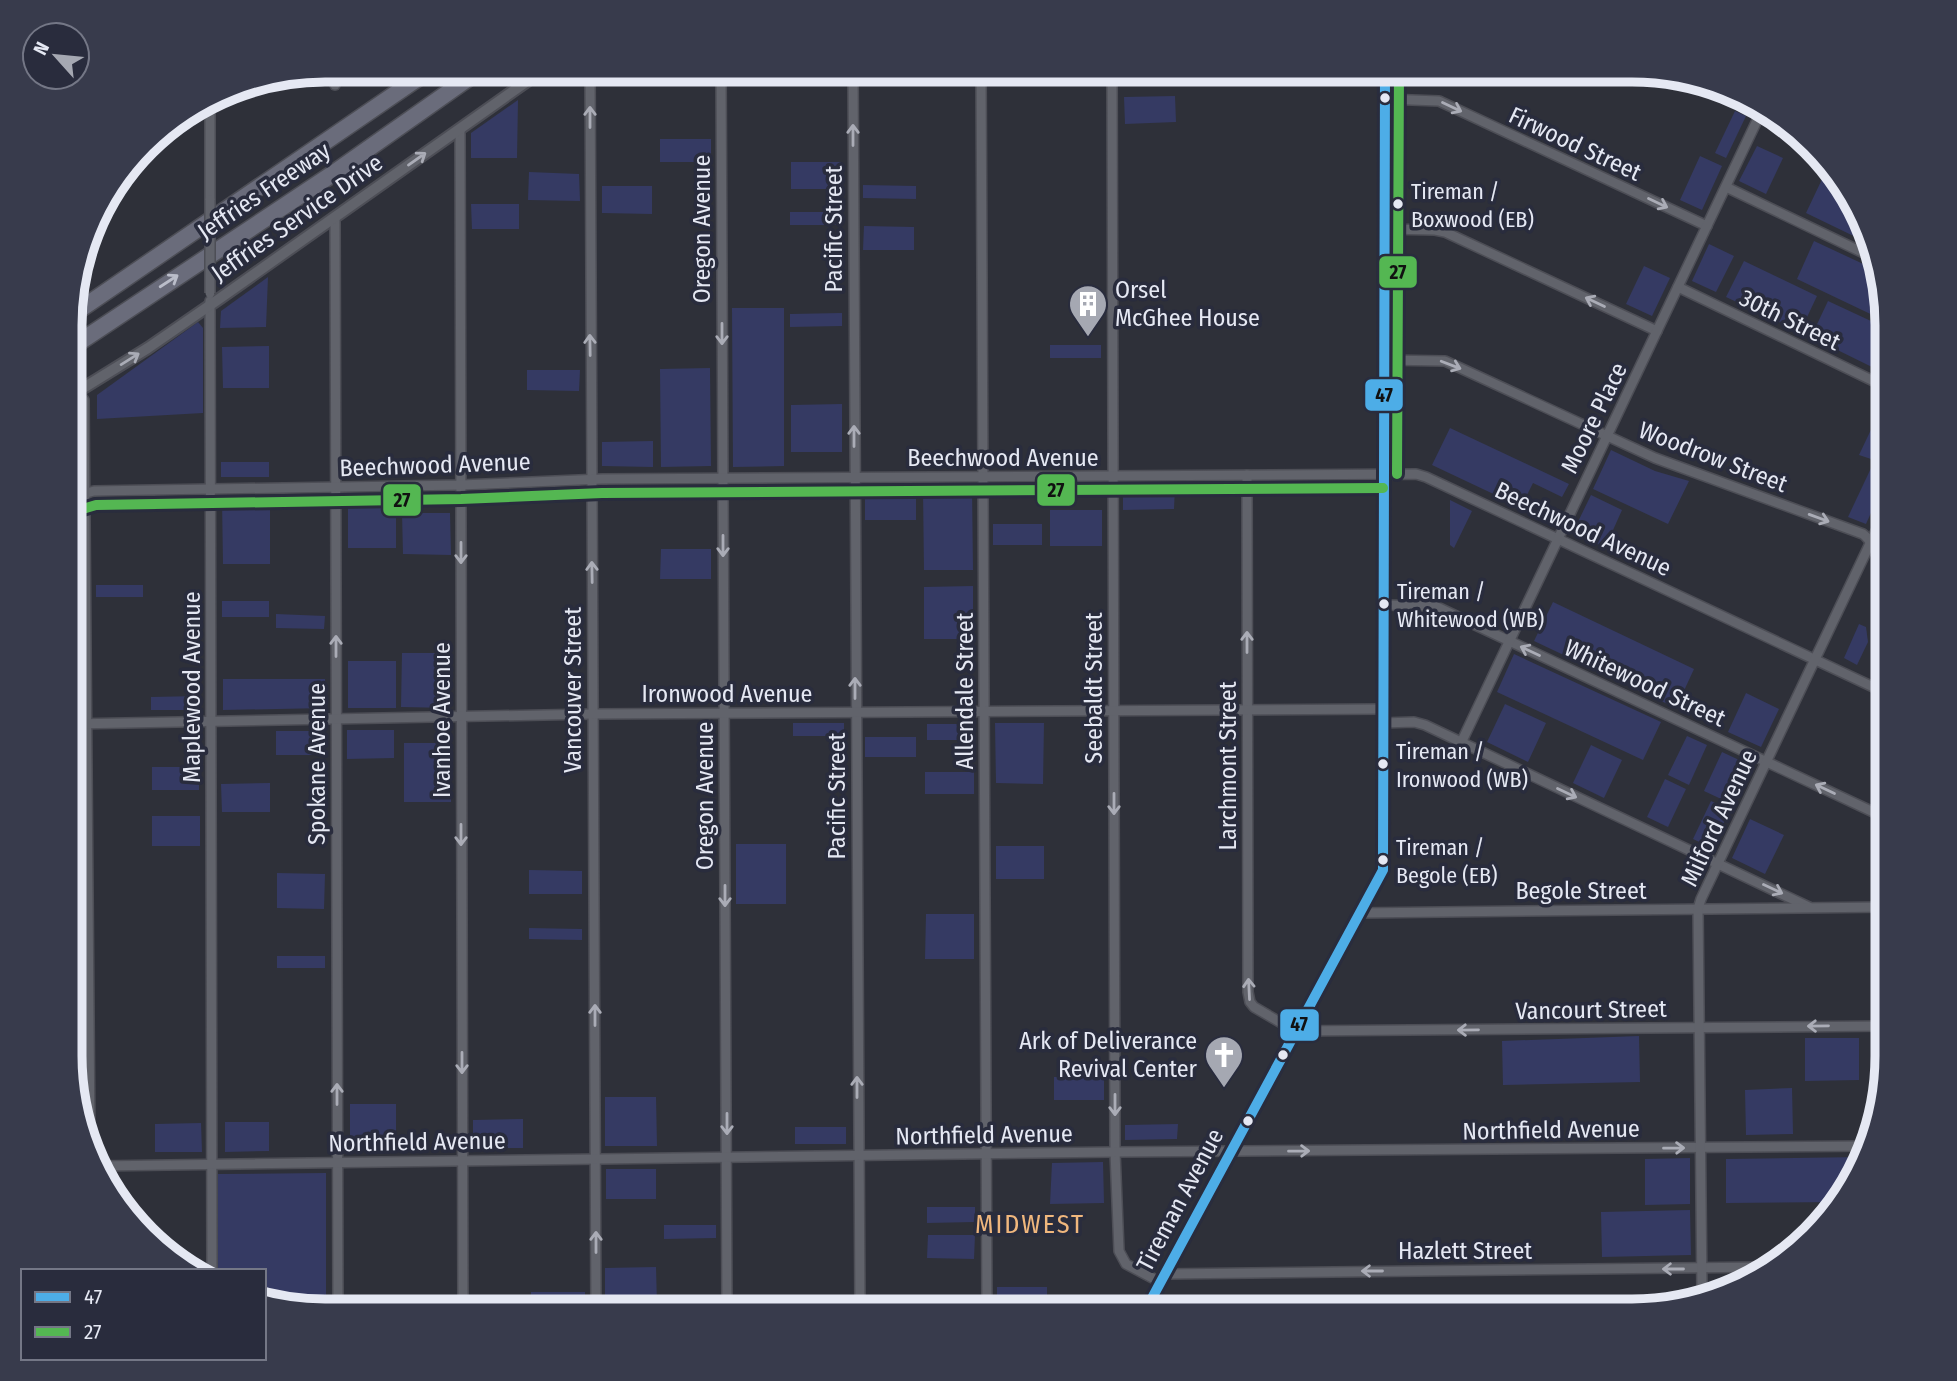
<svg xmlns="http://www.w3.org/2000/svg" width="1957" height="1381" viewBox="0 0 1957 1381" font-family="'Fira Sans Condensed',sans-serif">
  <rect width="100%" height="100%" fill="#2e3039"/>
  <g fill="#353a63">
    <polygon points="1175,96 1176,122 1125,124 1124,97"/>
    <polygon points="518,100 517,158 471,158 471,133"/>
    <polygon points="1735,111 1746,116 1726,158 1715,153"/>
    <rect x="660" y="139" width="51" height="23"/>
    <polygon points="1757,146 1783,158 1766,194 1739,181"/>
    <polygon points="1700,156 1722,166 1702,210 1680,200"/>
    <rect x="791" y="162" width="50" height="27"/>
    <polygon points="529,172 579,174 580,201 528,200"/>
    <path d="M1824 175C1855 189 1857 212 1866 242L1806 213Z"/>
    <polygon points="863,185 916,186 916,199 863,198"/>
    <polygon points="602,186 652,186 652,214 602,213"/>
    <polygon points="471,204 519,204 519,229 472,229"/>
    <rect x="790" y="212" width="51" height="13"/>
    <polygon points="864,226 914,227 914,250 863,250"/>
    <polygon points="1814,241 1874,269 1886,309 1883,320 1797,279"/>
    <polygon points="1709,244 1734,256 1716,292 1692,281"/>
    <polygon points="1744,261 1817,296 1800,332 1726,297"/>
    <polygon points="1644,266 1670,278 1652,316 1626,304"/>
    <polygon points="268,277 266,327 220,328 221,311"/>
    <polygon points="1828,301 1886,328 1886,343 1874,368 1811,337"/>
    <polygon points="732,308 784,308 784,466 733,467"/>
    <polygon points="842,313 842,326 790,327 790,314"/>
    <polygon points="198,322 203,328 203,413 97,419 97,395"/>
    <rect x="1050" y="345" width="51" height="13"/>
    <polygon points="269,346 269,388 223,388 222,347"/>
    <polygon points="710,368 711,466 661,467 660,369"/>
    <polygon points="527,370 580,370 579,391 527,390"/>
    <polygon points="1886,398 1886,464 1859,455"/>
    <polygon points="75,403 79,408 79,480 72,488 72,404"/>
    <polygon points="842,404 842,452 791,452 791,405"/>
    <polygon points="1450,428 1569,484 1562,497 1533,483 1521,507 1432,465"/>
    <polygon points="653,441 653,467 602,466 602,442"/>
    <polygon points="1611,450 1655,471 1689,481 1668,524 1593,489"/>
    <rect x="221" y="462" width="48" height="15"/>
    <polygon points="1872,466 1886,470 1886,479 1866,524 1848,517"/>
    <polygon points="1123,486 1175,486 1174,509 1123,510"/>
    <rect x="865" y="487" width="51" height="33"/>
    <polygon points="972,488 973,570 924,570 923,489"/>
    <polygon points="1591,495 1622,510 1605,548 1573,532"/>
    <polygon points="396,497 396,548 348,548 348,498"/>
    <polygon points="270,499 270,564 223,564 222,500"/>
    <polygon points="1450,500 1472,511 1454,548 1450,545"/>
    <rect x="1050" y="510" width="52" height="36"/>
    <polygon points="402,513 450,513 451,555 403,554"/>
    <rect x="993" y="524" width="49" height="21"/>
    <polygon points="661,549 711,549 711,579 660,579"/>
    <rect x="96" y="585" width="47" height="12"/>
    <polygon points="973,586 973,639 924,639 924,587"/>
    <rect x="222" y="601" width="47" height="16"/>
    <polygon points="1553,602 1694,669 1676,708 1534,641"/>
    <polygon points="276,614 325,616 324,629 276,628"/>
    <polygon points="1859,624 1866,627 1868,642 1857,665 1844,658"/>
    <polygon points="402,653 450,653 450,708 401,707"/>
    <polygon points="1514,654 1661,722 1643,760 1497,692"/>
    <rect x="348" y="661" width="48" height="47"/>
    <polygon points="223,679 325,679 326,708 223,710"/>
    <polygon points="1746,693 1779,709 1761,747 1728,732"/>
    <polygon points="199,696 199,710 151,710 151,697"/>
    <polygon points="1505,704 1546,723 1528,762 1487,742"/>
    <rect x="793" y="723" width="51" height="13"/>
    <polygon points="995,723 1044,723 1043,784 996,783"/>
    <rect x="927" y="724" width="46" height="16"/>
    <polygon points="347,730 394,730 394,758 347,759"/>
    <polygon points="276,731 325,731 324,755 276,755"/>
    <polygon points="1687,736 1707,745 1689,785 1668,775"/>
    <rect x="865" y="737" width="51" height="20"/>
    <rect x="404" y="743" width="47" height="59"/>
    <polygon points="1591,745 1622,760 1604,798 1573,783"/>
    <polygon points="1722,752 1752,766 1734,805 1704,791"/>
    <rect x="152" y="767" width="47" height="23"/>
    <rect x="925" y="772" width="49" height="22"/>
    <polygon points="1665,779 1686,789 1668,827 1647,817"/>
    <polygon points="270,783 270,812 222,812 221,784"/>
    <polygon points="1711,801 1730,810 1712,848 1693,839"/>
    <rect x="152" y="816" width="48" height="30"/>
    <polygon points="1750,819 1784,835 1765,874 1732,858"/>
    <rect x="736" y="844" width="50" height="60"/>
    <rect x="996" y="846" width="48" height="33"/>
    <polygon points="529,870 582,871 582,894 529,894"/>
    <polygon points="277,873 325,874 324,909 277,908"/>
    <polygon points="926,914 974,914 974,959 925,959"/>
    <polygon points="529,928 582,929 582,940 529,939"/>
    <rect x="277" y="956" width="48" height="12"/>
    <polygon points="1639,1036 1640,1082 1503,1085 1502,1041"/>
    <polygon points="1873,1037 1886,1037 1885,1080 1873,1080"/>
    <polygon points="1805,1038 1859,1038 1859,1080 1805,1081"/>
    <rect x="1054" y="1077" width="50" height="23"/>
    <polygon points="1792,1088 1793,1134 1746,1135 1745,1090"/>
    <polygon points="605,1097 656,1097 657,1146 605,1146"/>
    <rect x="350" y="1104" width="46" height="45"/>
    <polygon points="523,1119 523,1148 473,1148 473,1120"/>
    <polygon points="225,1122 269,1122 269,1151 225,1152"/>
    <polygon points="201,1123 202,1152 155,1152 155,1124"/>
    <polygon points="1178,1124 1177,1139 1125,1140 1125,1125"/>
    <rect x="795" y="1127" width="51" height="17"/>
    <polygon points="1863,1157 1839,1202 1726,1203 1726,1159"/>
    <polygon points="1690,1158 1690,1204 1645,1205 1645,1159"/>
    <polygon points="1103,1162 1104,1203 1050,1204 1052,1163"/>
    <rect x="606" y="1169" width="50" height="30"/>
    <polygon points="326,1173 326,1310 309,1310 264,1302 264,1271 218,1271 218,1174"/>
    <polygon points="927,1207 975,1207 975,1222 927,1223"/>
    <polygon points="1690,1210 1691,1255 1602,1257 1601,1212"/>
    <polygon points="664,1225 716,1225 716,1238 664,1239"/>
    <polygon points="928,1235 975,1235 974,1259 927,1258"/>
    <polygon points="656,1267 657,1305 605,1306 605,1268"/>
    <rect x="997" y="1287" width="50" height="24"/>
    <rect x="531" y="1292" width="54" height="19"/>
  </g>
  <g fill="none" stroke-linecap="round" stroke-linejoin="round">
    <defs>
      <g id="minor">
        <polyline points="335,70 335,85"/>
        <polyline points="590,70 596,1311"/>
        <polyline points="721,70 727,1311"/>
        <polyline points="853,70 860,1311"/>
        <polyline points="981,70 987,1311"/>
        <polyline points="1112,70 1115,1152 1119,1251 1126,1264 1160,1282"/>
        <polyline points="590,76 981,76 1385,70"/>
        <polyline points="1696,80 1761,112"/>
        <polyline points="1385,99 1439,101 1707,226"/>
        <polyline points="202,106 210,113 210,200"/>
        <polyline points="460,129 463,1311"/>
        <polyline points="1726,187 1870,256"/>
        <polyline points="335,218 338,1310"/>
        <polyline points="1385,229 1435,230 1445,232 1657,331"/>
        <polyline points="1678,287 1886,387"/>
        <polyline points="210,301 212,1271"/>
        <path d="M1384 360 1445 361 1655 458 1863 534C1872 541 1876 554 1886 559"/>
        <polyline points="78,392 84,400 90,1142"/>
        <polyline points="1247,475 1248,992 1250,1002 1254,1007 1295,1031 1886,1026"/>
        <polyline points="72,497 94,491 461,485 602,479 1416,474 1426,477 1886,693"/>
        <polyline points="1872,541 1886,539"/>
        <polyline points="1383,605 1435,606 1886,818"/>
        <polyline points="1383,723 1414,722 1425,725 1809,907"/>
        <polyline points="72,724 593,714 1383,709"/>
        <polyline points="1461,743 1762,110"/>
        <polyline points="1359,913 1886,907"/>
        <polyline points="98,1166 1115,1152 1869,1146"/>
        <polyline points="1165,1274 1765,1267"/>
        <polyline points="1702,1294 1698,909 1701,899 1886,510"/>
      </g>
      <g id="tertiary">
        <polyline points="72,395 148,348 219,299 543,70"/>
        <polyline points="1145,1311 1383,870 1385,70"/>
      </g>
      <g id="motorway">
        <polyline points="72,315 430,70"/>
        <polyline points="72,347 331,175 480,70"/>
      </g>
    </defs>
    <use href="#minor" stroke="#4d4e56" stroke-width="12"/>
    <use href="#tertiary" stroke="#4d4e56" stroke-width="14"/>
    <use href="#motorway" stroke="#4d4e56" stroke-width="19"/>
    <use href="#minor" stroke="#61636b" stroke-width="9"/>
    <use href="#tertiary" stroke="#61636b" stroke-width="10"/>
    <use href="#motorway" stroke="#6a6c7b" stroke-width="16"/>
    <defs>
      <polyline id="minor-bridge" points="210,200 210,293"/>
    </defs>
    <use href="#minor-bridge" stroke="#4d4e56" stroke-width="12" stroke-linecap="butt"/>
    <use href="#minor-bridge" stroke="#61636b" stroke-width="9"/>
    <defs>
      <polyline id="bus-1" points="1145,1311 1383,870 1385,70"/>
      <g id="bus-2">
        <polyline points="1397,474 1399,70"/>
        <polyline points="76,511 96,505 461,499 602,493 1383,488"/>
      </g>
    </defs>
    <use href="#bus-1" stroke="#292c3d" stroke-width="16"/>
    <use href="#bus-2" stroke="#292c3d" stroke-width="16"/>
    <use href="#bus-1" stroke="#4dade7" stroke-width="10"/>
    <use href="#bus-2" stroke="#54b752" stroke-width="10"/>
  </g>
  <defs><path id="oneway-shaft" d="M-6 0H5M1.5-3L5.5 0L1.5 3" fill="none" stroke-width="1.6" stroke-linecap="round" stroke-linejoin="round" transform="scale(1.75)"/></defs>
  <g stroke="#aaacb6">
    <use href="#oneway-shaft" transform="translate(1452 107) rotate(25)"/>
    <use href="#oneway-shaft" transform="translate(590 117) rotate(-90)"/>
    <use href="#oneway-shaft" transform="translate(853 135) rotate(-90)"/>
    <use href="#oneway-shaft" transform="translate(417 159) rotate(-35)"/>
    <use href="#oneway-shaft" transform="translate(1658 203) rotate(25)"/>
    <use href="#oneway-shaft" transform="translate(1595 302) rotate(-155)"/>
    <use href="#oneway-shaft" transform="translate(722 334) rotate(90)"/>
    <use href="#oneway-shaft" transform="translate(590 345) rotate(-91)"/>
    <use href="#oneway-shaft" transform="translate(130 359) rotate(-32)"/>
    <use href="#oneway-shaft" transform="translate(1451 365) rotate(21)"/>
    <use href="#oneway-shaft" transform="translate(854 436) rotate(-90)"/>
    <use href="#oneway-shaft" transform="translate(1819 518) rotate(20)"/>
    <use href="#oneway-shaft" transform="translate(723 546) rotate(90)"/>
    <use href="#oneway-shaft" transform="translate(461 553) rotate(90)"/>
    <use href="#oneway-shaft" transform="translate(592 572) rotate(-91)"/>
    <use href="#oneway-shaft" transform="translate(1247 642) rotate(-90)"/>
    <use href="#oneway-shaft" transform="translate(336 646) rotate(-90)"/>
    <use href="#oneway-shaft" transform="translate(1530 651) rotate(-155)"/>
    <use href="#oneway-shaft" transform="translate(855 688) rotate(-90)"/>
    <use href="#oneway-shaft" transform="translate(1825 789) rotate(-155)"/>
    <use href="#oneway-shaft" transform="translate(1567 793) rotate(25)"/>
    <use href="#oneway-shaft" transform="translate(1114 804) rotate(90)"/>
    <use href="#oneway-shaft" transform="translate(461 835) rotate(90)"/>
    <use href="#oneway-shaft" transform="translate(1773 889) rotate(25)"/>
    <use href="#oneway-shaft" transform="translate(725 896) rotate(90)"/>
    <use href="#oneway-shaft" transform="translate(1249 989) rotate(-93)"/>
    <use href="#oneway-shaft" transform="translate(595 1015) rotate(-90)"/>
    <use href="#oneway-shaft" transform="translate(1818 1026) rotate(179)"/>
    <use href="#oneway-shaft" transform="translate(1468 1030) rotate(179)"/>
    <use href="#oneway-shaft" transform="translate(462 1063) rotate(90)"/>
    <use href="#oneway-shaft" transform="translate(857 1087) rotate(-90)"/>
    <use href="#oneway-shaft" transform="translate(337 1094) rotate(-90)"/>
    <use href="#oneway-shaft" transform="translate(1115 1105) rotate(90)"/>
    <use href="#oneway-shaft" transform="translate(727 1124) rotate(90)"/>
    <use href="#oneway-shaft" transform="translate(1674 1148) rotate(-1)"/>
    <use href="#oneway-shaft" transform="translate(1299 1151) rotate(-1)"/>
    <use href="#oneway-shaft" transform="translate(596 1242) rotate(-90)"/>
    <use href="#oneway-shaft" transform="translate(1673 1269) rotate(180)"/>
    <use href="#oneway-shaft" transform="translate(1372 1271) rotate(180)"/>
  </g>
  <use stroke="#babdc9" href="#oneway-shaft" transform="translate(169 281) rotate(-33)"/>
  <defs>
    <symbol id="building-pin" viewBox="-11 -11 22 30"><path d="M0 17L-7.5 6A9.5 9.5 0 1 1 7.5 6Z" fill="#a5a8b2" stroke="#292c3d"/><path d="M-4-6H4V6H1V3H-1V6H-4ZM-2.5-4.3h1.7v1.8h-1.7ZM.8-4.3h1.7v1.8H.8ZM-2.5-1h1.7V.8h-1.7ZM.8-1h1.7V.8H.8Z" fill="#fff"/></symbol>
    <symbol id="church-pin" viewBox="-11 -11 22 30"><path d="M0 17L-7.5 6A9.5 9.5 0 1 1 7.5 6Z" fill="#a5a8b2" stroke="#292c3d"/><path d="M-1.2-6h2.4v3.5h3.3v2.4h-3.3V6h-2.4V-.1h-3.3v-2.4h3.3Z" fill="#fff"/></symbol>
  </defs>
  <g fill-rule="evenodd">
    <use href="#building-pin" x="1066" y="282" width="44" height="60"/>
    <use href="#church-pin" x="1202" y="1033" width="44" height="60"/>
  </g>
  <g fill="#e5e8f3" stroke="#292c3d" stroke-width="2.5">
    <circle cx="1385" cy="98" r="6"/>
    <circle cx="1398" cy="204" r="6"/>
    <circle cx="1384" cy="604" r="6"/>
    <circle cx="1383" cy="764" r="6"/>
    <circle cx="1383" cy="860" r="6"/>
    <circle cx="1283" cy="1055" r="6"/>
    <circle cx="1248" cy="1121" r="6"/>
  </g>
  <g text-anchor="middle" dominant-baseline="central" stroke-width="7" stroke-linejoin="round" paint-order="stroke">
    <g font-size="22" fill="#e5e8f3" stroke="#292c3d" text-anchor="start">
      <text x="1411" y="191">Tireman /<tspan x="1411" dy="28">Boxwood (EB)</tspan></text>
      <text x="1397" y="591">Tireman /<tspan x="1397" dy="28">Whitewood (WB)</tspan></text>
      <text x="1396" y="751">Tireman /<tspan x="1396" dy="28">Ironwood (WB)</tspan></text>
      <text x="1396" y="847">Tireman /<tspan x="1396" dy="28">Begole (EB)</tspan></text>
    </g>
    <g font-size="24" fill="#e5e8f3" stroke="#292c3d">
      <text transform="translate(1575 144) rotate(25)">Firwood Street</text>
      <text transform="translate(264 191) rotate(-34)">Jeffries Freeway</text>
      <text transform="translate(297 218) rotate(-35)">Jeffries Service Drive</text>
      <text transform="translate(702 229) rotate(-90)">Oregon Avenue</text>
      <text transform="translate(834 229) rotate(-90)">Pacific Street</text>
      <text transform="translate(1790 320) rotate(26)">30th Street</text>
      <text transform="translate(1594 418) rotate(-64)">Moore Place</text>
      <text transform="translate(1713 457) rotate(21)">Woodrow Street</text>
      <text x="1003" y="458">Beechwood Avenue</text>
      <text transform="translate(435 465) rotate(-2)">Beechwood Avenue</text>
      <text transform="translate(1583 529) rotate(25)">Beechwood Avenue</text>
      <text transform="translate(1645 683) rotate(25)">Whitewood Street</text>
      <text transform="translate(192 687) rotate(-90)">Maplewood Avenue</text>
      <text transform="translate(1094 688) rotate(-90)">Seebaldt Street</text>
      <text transform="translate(573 690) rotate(-90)">Vancouver Street</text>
      <text transform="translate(965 691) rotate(-90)">Allendale Street</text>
      <text x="727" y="694">Ironwood Avenue</text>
      <text transform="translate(442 720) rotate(-90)">Ivanhoe Avenue</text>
      <text transform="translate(317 764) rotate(-90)">Spokane Avenue</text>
      <text transform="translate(1228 766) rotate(-90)">Larchmont Street</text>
      <text transform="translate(705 796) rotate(-90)">Oregon Avenue</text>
      <text transform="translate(837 796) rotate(-90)">Pacific Street</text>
      <text transform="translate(1719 818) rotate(-65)">Milford Avenue</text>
      <text x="1581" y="891">Begole Street</text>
      <text transform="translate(1591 1010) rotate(-1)">Vancourt Street</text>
      <text transform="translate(1551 1130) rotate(-1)">Northfield Avenue</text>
      <text transform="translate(984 1135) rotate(-1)">Northfield Avenue</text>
      <text transform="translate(417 1142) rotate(-1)">Northfield Avenue</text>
      <text transform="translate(1180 1200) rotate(-62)">Tireman Avenue</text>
      <text x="1465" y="1251">Hazlett Street</text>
    </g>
    <g font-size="24" fill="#e5e8f3" stroke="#292c3d" text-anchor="start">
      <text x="1115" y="290">Orsel<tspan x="1115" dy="28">McGhee House</tspan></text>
      <text x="1197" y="1041" text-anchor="end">Ark of Deliverance<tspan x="1197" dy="28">Revival Center</tspan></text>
    </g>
    <g font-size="26" letter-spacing="2" fill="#f0b77d" stroke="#292c3d">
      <text x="1030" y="1224">MIDWEST</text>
    </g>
  </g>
  <path d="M0 0H1957V1381H0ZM325 82H1632A243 243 0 0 1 1875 325V1056A243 243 0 0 1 1632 1299H325A243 243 0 0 1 82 1056V325A243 243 0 0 1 325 82Z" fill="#383b4c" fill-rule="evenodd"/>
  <path fill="none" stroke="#e5e8f3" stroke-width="9" d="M325 82H1632A243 243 0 0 1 1875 325V1056A243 243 0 0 1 1632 1299H325A243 243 0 0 1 82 1056V325A243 243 0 0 1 325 82Z"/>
  <g stroke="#292c3d" stroke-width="2.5">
    <rect x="1378" y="255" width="40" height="34" rx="7" fill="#54b752"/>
    <rect x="1364" y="378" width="40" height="34" rx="7" fill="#4dade7"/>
    <rect x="1036" y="473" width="40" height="34" rx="7" fill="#54b752"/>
    <rect x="382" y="483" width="40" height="34" rx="7" fill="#54b752"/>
    <rect x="1279" y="1008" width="41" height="34" rx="7" fill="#4dade7"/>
  </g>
  <g font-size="19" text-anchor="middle" font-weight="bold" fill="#111">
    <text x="1398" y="279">27</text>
    <text x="1384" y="402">47</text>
    <text x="1056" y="497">27</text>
    <text x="402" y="507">27</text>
    <text x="1299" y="1031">47</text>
  </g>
  <rect x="21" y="1269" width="245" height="91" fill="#292c3d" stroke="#747786" stroke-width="2"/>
  <rect x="35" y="1292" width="35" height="10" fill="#4dade7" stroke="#747786" stroke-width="2"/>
  <text x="84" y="1304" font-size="21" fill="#e5e8f3">47</text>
  <rect x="35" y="1327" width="35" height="10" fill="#54b752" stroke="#747786" stroke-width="2"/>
  <text x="84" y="1339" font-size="21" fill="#e5e8f3">27</text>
  <g transform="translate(56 56) rotate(297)"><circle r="33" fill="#292c3d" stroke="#747786" stroke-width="2"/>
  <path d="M0-5L12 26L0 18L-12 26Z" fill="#a5a8b2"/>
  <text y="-10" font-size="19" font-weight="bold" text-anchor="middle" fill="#e5e8f3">N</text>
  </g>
</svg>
